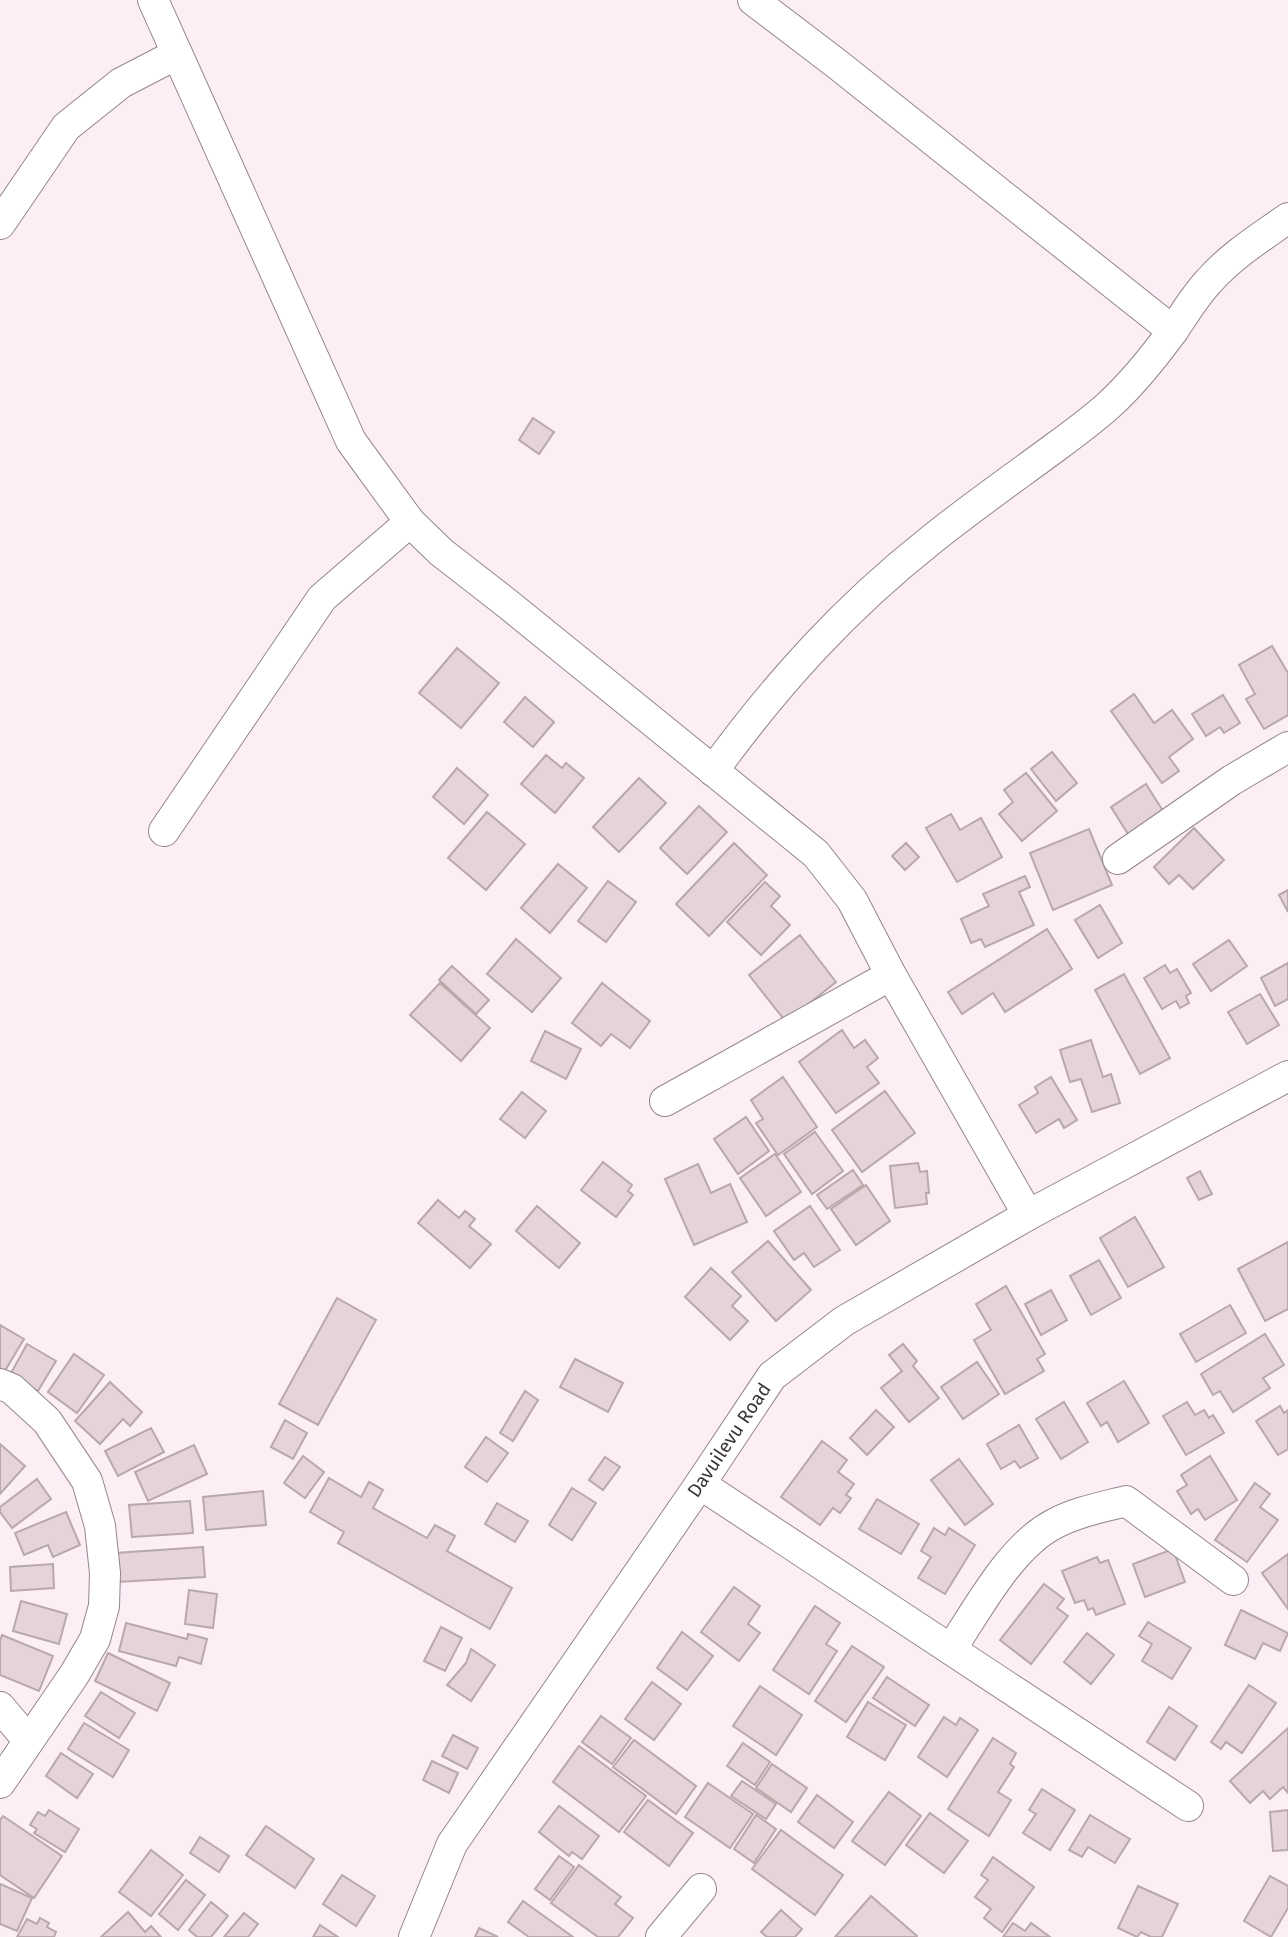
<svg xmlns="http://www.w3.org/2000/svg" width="1288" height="1937" viewBox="0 0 1288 1937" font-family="'Fira Sans',sans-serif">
  <rect width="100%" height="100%" fill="#fdeef6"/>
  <g fill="#e5d4d7" stroke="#b8a8ab" stroke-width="2">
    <polygon points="533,418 554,432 539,454 519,440"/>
    <polygon points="1272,646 1288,673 1288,715 1264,729 1246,699 1255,694 1239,665"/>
    <polygon points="457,648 499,683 461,728 419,693"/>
    <polygon points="1134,694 1154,723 1172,710 1193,739 1169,757 1179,771 1162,783 1111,711"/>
    <polygon points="1223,695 1240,723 1224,733 1220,727 1206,736 1192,714"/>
    <polygon points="525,697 554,722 533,747 504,722"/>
    <polygon points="1052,752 1077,783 1056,801 1031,769"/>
    <polygon points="546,755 562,768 566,763 584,778 555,813 521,784"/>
    <polygon points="457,768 488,795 464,824 433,797"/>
    <polygon points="1026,773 1057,811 1022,841 999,814 1013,802 1004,790"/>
    <polygon points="639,778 666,803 619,852 593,827"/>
    <polygon points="1146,784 1163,811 1128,834 1111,807"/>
    <polygon points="699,806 727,832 687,874 660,848"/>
    <polygon points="487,812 525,844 486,890 448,858"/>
    <polygon points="951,814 960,830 981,818 1002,857 957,882 926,828"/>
    <polygon points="1194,828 1224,860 1193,889 1179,875 1169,884 1154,867"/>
    <polygon points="1089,829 1112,885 1053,910 1030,853"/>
    <polygon points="734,843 767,875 709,936 676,904"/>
    <polygon points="906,843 919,857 905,870 892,856"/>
    <polygon points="558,864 587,888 550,933 521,908"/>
    <polygon points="1025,876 1030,887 1019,892 1034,925 985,947 981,939 971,943 961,919 989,906 983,894"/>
    <polygon points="608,881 636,902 606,942 578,921"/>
    <polygon points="765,882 780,896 771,906 790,925 761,955 727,922"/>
    <polygon points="1288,890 1288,912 1279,895"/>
    <polygon points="1100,905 1122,943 1098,958 1075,920"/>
    <polygon points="1047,929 1072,969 1005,1012 993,993 962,1014 948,992"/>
    <polygon points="800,935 836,982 786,1022 749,975"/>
    <polygon points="516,939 561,978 532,1012 487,974"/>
    <polygon points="1229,940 1247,966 1211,991 1193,964"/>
    <polygon points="1288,963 1288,999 1275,1006 1261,978"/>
    <polygon points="1165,965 1170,973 1177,969 1191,993 1186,996 1189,1003 1180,1008 1176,1001 1162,1009 1144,978"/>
    <polygon points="452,966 489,1000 476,1014 439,980"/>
    <polygon points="1124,974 1170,1058 1140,1074 1095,990"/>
    <polygon points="440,983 490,1028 461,1061 410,1015"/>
    <polygon points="602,983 650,1021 630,1048 611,1034 601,1046 572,1023"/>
    <polygon points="1260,994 1279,1025 1247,1044 1228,1012"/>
    <polygon points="842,1030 854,1048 865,1040 878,1058 867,1067 879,1083 836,1113 799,1062"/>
    <polygon points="545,1031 581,1049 566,1079 531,1061"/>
    <polygon points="1091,1040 1103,1077 1111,1074 1120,1103 1092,1112 1081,1079 1070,1082 1060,1050"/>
    <polygon points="783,1077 817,1127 778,1155 756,1123 763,1119 751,1100"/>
    <polygon points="1051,1077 1077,1120 1064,1128 1059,1119 1036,1133 1019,1105 1038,1093 1035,1087"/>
    <polygon points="885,1091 915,1133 862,1172 832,1130"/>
    <polygon points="522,1092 546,1111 525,1138 500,1119"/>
    <polygon points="746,1117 769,1151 738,1174 714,1139"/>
    <polygon points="815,1132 843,1171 812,1194 784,1154"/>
    <polygon points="775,1154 801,1192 766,1216 740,1178"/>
    <polygon points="603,1162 632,1185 628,1191 633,1195 616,1217 581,1190"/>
    <polygon points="918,1163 920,1172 927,1171 929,1193 926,1193 927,1204 895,1208 890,1166"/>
    <polygon points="698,1164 711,1193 730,1184 747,1222 694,1245 665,1179"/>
    <polygon points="853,1170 863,1185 827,1209 817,1195"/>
    <polygon points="1200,1171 1212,1194 1199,1200 1187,1178"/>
    <polygon points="866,1185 890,1221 856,1245 831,1209"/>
    <polygon points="438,1200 459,1218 465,1211 475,1219 469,1226 491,1244 470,1268 418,1223"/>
    <polygon points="537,1206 580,1243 559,1268 516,1231"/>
    <polygon points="810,1206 840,1250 814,1267 804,1253 794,1260 774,1231"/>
    <polygon points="1135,1217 1164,1267 1128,1287 1100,1238"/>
    <polygon points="768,1241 811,1290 776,1321 732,1272"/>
    <polygon points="1288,1242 1288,1309 1265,1321 1238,1269"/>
    <polygon points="1099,1260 1121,1298 1091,1315 1070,1276"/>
    <polygon points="711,1268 741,1296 732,1306 748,1321 730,1340 685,1297"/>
    <polygon points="1006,1286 1045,1354 1037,1359 1044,1371 1005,1394 974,1340 991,1330 976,1304"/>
    <polygon points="1051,1290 1067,1320 1041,1335 1025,1304"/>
    <polygon points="337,1298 376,1320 318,1425 279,1404"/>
    <polygon points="1230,1305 1246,1333 1196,1362 1180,1334"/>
    <polygon points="0,1325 24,1339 3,1374 0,1373"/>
    <polygon points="1265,1334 1284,1365 1263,1378 1270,1388 1233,1412 1220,1391 1213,1395 1201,1374"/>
    <polygon points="27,1344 56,1361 38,1391 10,1375"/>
    <polygon points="903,1344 917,1361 913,1366 939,1398 909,1422 881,1388 902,1371 889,1355"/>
    <polygon points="74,1354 104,1375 77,1413 48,1392"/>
    <polygon points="575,1359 623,1383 608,1412 560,1387"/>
    <polygon points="977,1362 999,1394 963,1419 941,1387"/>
    <polygon points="1124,1381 1149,1423 1118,1442 1107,1422 1101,1426 1087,1403"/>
    <polygon points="110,1382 142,1412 130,1426 123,1419 100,1444 75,1421"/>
    <polygon points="525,1391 538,1400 513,1441 500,1433"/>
    <polygon points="1064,1402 1088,1442 1061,1459 1036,1419"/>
    <polygon points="1187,1402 1195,1415 1204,1410 1209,1418 1213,1415 1224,1433 1186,1455 1163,1416"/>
    <polygon points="1280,1406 1284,1413 1288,1410 1288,1449 1278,1455 1256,1421"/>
    <polygon points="876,1410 894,1427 867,1455 850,1438"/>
    <polygon points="285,1420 307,1433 293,1459 271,1447"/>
    <polygon points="1019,1425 1038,1458 1020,1468 1015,1461 1001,1469 987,1444"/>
    <polygon points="151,1428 164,1452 118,1476 105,1451"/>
    <polygon points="486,1437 508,1453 487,1482 465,1467"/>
    <polygon points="822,1441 847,1460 838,1472 854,1484 846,1495 851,1498 840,1513 833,1508 820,1525 781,1497"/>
    <polygon points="0,1444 25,1466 0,1494"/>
    <polygon points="194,1445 207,1474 148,1501 135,1472"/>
    <polygon points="303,1456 324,1472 305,1498 284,1483"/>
    <polygon points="1210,1456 1237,1500 1205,1520 1198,1509 1191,1514 1177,1491 1187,1485 1181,1475"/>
    <polygon points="605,1457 620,1467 603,1490 589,1480"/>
    <polygon points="959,1459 993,1504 965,1525 931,1480"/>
    <polygon points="329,1478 361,1497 369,1482 383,1490 373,1508 427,1538 435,1525 455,1536 447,1551 512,1588 490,1629 338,1543 344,1532 310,1512"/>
    <polygon points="37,1479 51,1499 12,1528 0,1512 0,1507"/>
    <polygon points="1255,1483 1270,1494 1260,1507 1278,1520 1247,1562 1215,1540"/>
    <polygon points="572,1488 596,1503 572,1540 549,1525"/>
    <polygon points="263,1491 266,1525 206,1530 203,1497"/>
    <polygon points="877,1499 919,1524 901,1554 859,1529"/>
    <polygon points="190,1501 193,1533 132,1537 129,1505"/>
    <polygon points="497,1503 528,1521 515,1542 485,1524"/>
    <polygon points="66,1512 80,1545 53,1557 48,1545 24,1555 15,1533"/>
    <polygon points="934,1528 945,1535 949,1528 975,1545 945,1594 918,1578 931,1557 921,1551"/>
    <polygon points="203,1547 205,1577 117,1582 115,1553"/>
    <polygon points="1173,1549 1185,1582 1145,1597 1133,1564"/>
    <polygon points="1288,1554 1288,1609 1262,1573"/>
    <polygon points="1097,1557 1100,1563 1108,1560 1125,1604 1096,1615 1093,1608 1088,1610 1084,1600 1075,1603 1062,1571"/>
    <polygon points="53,1564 54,1588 11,1591 10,1567"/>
    <polygon points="1044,1584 1064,1599 1057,1608 1068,1616 1031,1664 1000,1640"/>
    <polygon points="734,1587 760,1606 748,1624 760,1633 739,1661 701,1632"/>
    <polygon points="189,1590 217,1594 213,1628 185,1624"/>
    <polygon points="21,1601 67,1614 59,1644 13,1631"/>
    <polygon points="815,1606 840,1623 826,1644 837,1651 809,1694 773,1670"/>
    <polygon points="1241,1610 1288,1633 1280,1651 1263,1643 1255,1659 1225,1645"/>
    <polygon points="1148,1622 1191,1648 1172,1679 1142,1661 1152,1644 1139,1636"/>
    <polygon points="126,1623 187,1639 188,1634 207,1639 201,1664 179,1657 176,1666 119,1651"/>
    <polygon points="441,1627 462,1638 445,1671 424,1661"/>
    <polygon points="682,1632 713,1656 687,1690 657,1668"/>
    <polygon points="1087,1633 1114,1655 1091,1684 1064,1662"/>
    <polygon points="2,1635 53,1656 39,1691 0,1675 0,1641"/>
    <polygon points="852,1646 884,1667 846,1722 815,1701"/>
    <polygon points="471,1649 495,1665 471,1701 447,1685 466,1663"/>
    <polygon points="108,1653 170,1683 157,1711 95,1681"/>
    <polygon points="887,1677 929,1705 915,1726 873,1698"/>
    <polygon points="652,1682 681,1704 654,1740 625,1719"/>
    <polygon points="1249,1685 1276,1703 1242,1753 1226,1742 1221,1749 1211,1742"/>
    <polygon points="760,1686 802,1715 776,1755 733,1726"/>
    <polygon points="101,1692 135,1713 119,1738 85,1716"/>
    <polygon points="868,1702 906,1725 885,1760 847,1737"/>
    <polygon points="1169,1707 1197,1726 1175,1760 1147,1742"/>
    <polygon points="601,1716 631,1738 612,1764 582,1742"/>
    <polygon points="944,1717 956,1725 960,1718 978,1730 947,1777 918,1757"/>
    <polygon points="84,1723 129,1750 113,1777 68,1749"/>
    <polygon points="1288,1728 1288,1793 1283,1787 1270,1799 1263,1791 1250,1803 1230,1781"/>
    <polygon points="453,1735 478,1748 467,1769 442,1756"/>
    <polygon points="993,1738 1016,1753 1010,1764 1014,1767 998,1792 1011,1800 989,1836 948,1809"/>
    <polygon points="634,1740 696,1786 676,1814 613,1767"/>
    <polygon points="743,1743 770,1762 755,1785 727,1766"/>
    <polygon points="579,1746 646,1796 619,1832 553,1782"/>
    <polygon points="61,1753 93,1774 77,1798 46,1776"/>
    <polygon points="432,1761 458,1773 449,1793 423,1780"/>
    <polygon points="772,1764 807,1788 791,1812 756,1788"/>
    <polygon points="742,1781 776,1804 766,1819 731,1796"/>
    <polygon points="708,1783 753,1814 730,1848 685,1817"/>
    <polygon points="1042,1789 1075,1810 1050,1850 1023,1833 1036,1814 1029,1810"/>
    <polygon points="889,1792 921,1816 885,1865 852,1841"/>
    <polygon points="817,1795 853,1822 834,1848 798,1822"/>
    <polygon points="648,1800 693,1833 669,1866 624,1832"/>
    <polygon points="559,1806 599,1836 582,1859 572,1852 569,1856 539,1832"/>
    <polygon points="49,1810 79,1829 65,1852 34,1833 37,1829 30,1825 38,1812 45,1816"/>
    <polygon points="1288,1810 1288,1850 1273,1851 1270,1812"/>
    <polygon points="930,1813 968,1841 944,1873 906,1845"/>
    <polygon points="756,1815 776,1829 754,1863 734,1849"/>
    <polygon points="1090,1815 1130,1839 1115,1863 1088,1847 1082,1857 1069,1850"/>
    <polygon points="3,1816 62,1856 34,1898 0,1875 0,1820"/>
    <polygon points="266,1826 314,1859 295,1888 246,1855"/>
    <polygon points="781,1830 843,1875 815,1915 752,1869"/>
    <polygon points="200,1837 229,1856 219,1872 190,1853"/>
    <polygon points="151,1850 183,1875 151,1916 119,1892"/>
    <polygon points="559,1856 574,1867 550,1900 535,1889"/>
    <polygon points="993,1857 1034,1887 1002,1932 984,1918 991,1909 975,1897 988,1880 981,1875"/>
    <polygon points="579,1865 621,1897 615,1904 633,1918 618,1937 598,1937 551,1903"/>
    <polygon points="342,1875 375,1896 356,1926 323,1904"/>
    <polygon points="1270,1876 1288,1886 1288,1908 1271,1937 1244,1921"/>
    <polygon points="186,1880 205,1895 178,1930 159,1914"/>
    <polygon points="0,1884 32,1898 17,1931 0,1924"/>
    <polygon points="1138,1886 1178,1904 1162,1937 1151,1937 1141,1932 1137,1937 1118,1928"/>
    <polygon points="871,1896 917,1936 916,1937 835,1937"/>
    <polygon points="523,1901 573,1937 529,1937 508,1922"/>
    <polygon points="211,1902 228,1916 211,1937 197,1937 189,1930"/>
    <polygon points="781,1910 802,1929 795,1937 767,1937 761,1932"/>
    <polygon points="128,1912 145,1932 151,1926 161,1937 101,1937"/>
    <polygon points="244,1913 258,1924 248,1937 224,1937"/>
    <polygon points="40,1918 49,1923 47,1927 56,1932 54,1937 17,1937 27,1919 37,1924"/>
    <polygon points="1013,1923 1025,1931 1031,1923 1050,1937 1003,1937"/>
    <polygon points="320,1925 338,1937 313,1937"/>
    <polygon points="479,1928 498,1937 475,1937"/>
  </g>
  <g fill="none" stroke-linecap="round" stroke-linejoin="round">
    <defs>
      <g id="minor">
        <polyline points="153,0 351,441 410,522 441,552 509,605 816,854 852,900 891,975 1028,1215"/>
        <polyline points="753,0 837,64 1173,331"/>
        <polyline points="0,224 66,127 121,83 177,54"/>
        <path d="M713 771C778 682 845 608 931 540 967 511 1005 484 1042 457 1065 440 1088 424 1109 405 1133 383 1153 358 1172 332 1184 315 1194 297 1209 281 1232 255 1260 238 1288 218"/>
        <polyline points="164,831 322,598 410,522"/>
        <polyline points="1118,859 1232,780 1288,747"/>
        <polyline points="665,1101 891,975"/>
        <polyline points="0,1384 12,1389 47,1421 87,1481 100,1526 105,1573 104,1606 95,1639 74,1675 0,1783"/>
        <polyline points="700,1484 1188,1806"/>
        <path d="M951 1649C978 1609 1010 1547 1054 1524 1076 1512 1103 1507 1126 1501L1233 1580"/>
        <polyline points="0,1707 28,1740"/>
        <polyline points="414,1937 452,1844 700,1484 772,1376 844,1321 1028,1215 1288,1076"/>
        <polyline points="661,1937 701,1889"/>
      </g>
    </defs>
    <use href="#minor" stroke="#94868e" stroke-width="32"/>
    <use href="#minor" stroke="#fff" stroke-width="30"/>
  </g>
  <g text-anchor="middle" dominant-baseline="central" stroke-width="6" stroke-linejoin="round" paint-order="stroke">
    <g font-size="19" fill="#3b3538" stroke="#fff">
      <text transform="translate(729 1440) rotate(-56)">Davuilevu Road</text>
    </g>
  </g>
</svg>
